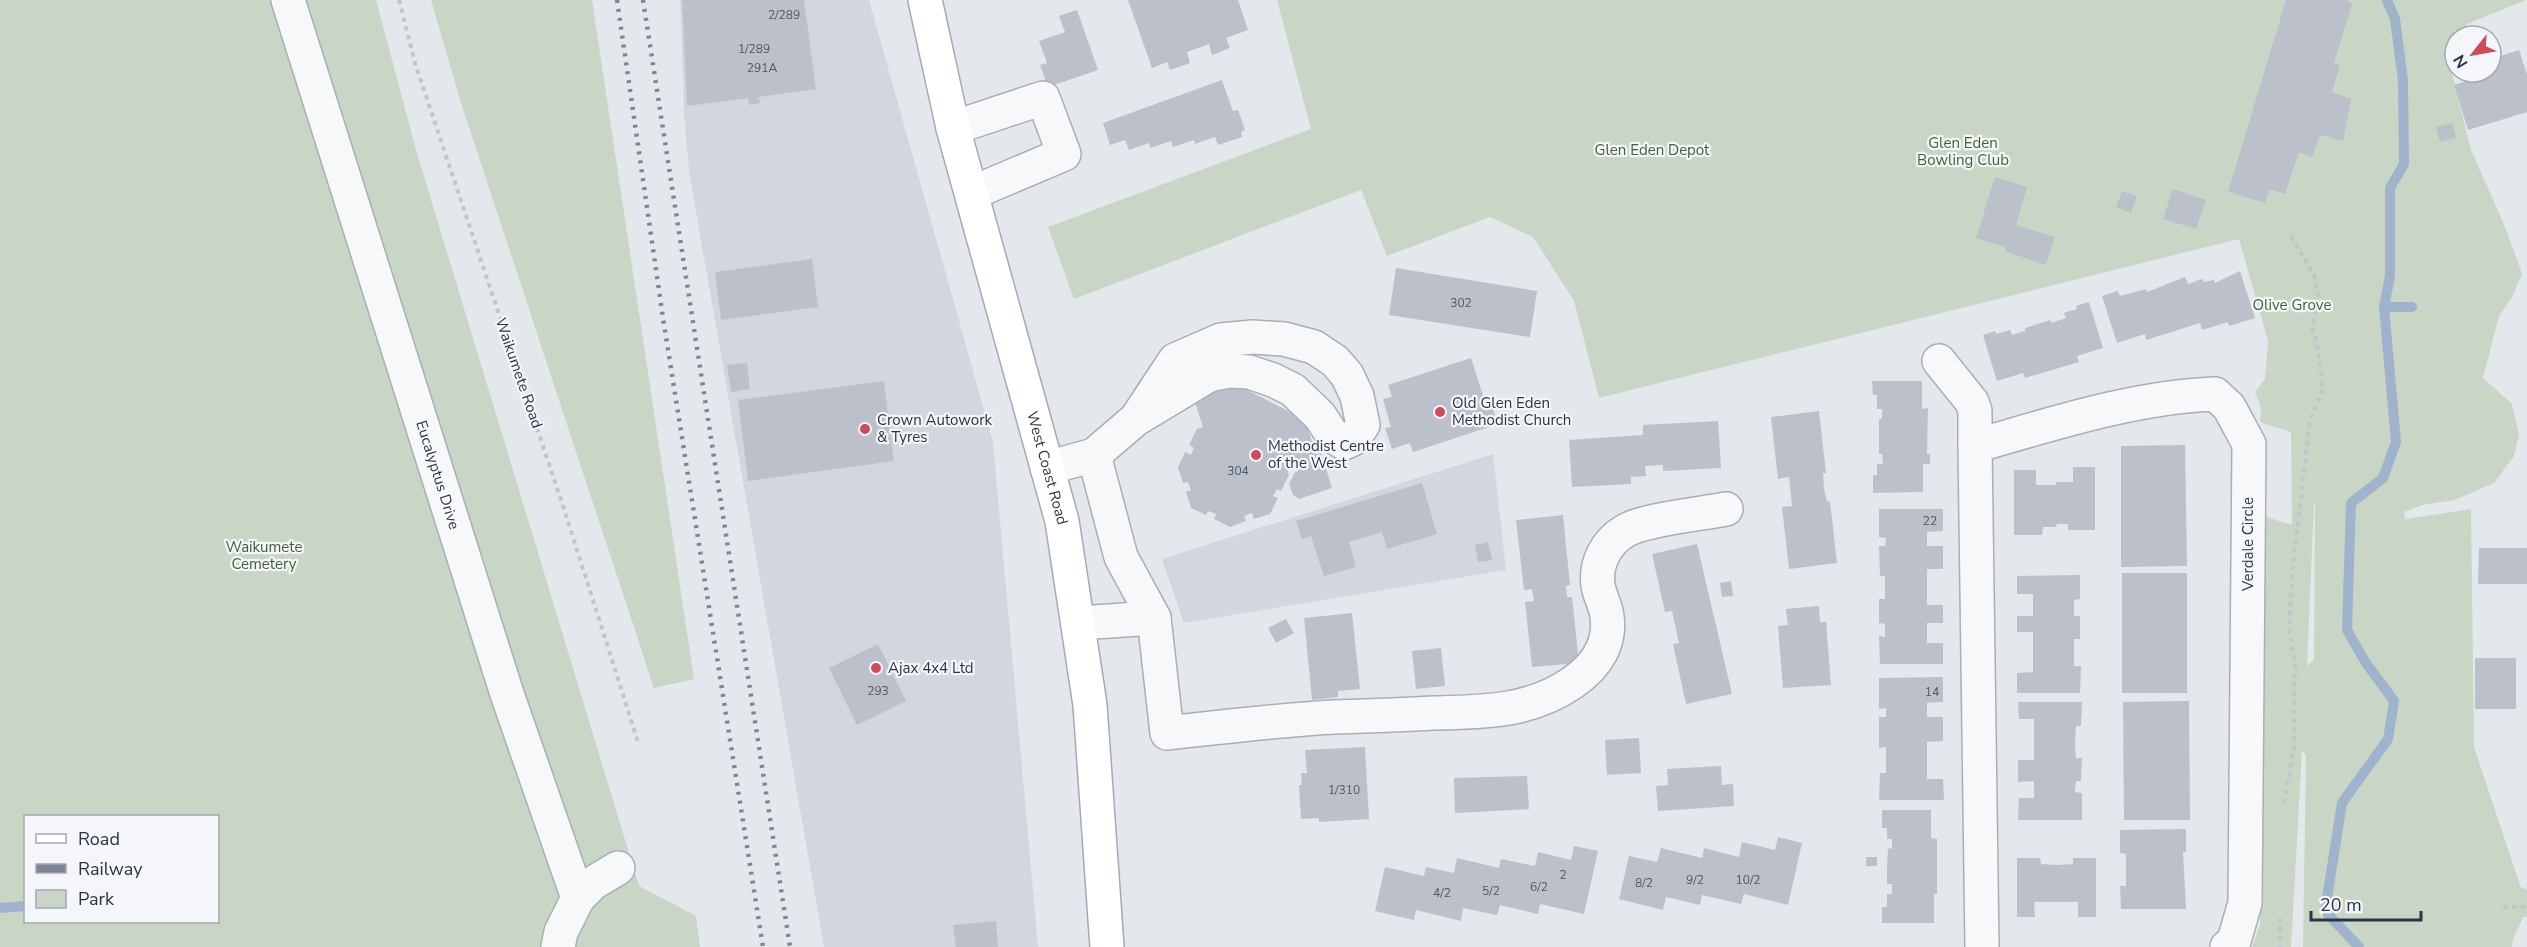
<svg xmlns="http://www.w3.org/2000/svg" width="2527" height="947" viewBox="0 0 2527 947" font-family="'Nunito Sans',sans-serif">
  <rect width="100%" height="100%" fill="#e4e7ec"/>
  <g fill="#d2d6de">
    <polygon points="680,0 869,0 993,442 1038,947 824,947 689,171 684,112"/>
    <polygon points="1493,454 1506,570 1184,623 1162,559"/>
  </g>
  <g fill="#c9d6c5" fill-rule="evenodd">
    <path d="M0 0H376L416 150 639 886 696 916 700 947H0ZM26 816H218V922H26Z"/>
    <polygon points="431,0 592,0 694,679 654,688 461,103"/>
    <path d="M1277 0H2526L2467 24 2461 36H2455V48L2449 61 2471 150 2506 229 2522 274 2512 297 2499 316 2483 378 2512 404 2519 435 2514 456 2494 483 2455 500 2422 505 2404 512 2406 523V519L2471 509 2474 747 2521 888 2527 889V917H2523L2513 939 2512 947H2303L2306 755 2302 750 2291 947H2252L2260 925V515L2292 525 2291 432 2260 422 2261 408 2255 392 2265 379 2268 341 2239 239 1599 398 1574 301 1533 237 1490 217 1387 256 1361 190 1074 299 1048 227 1311 129ZM2315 504 2314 660 2307 666 2314 504Z"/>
  </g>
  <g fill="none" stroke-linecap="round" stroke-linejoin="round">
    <g stroke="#9fb4cc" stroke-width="10">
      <polyline points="2384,307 2412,307"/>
      <polyline points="0,908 26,906"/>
      <polyline points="2359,947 2325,911 2342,803 2388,739 2394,701 2366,663 2347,630 2351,503 2383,478 2396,442 2384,307 2390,276 2390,188 2404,164 2403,80 2395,19 2387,0"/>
    </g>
  </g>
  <g fill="#bbc0ca">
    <polygon points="682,0 804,0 816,89 759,97 760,103 749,105 748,98 687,106"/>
    <polygon points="1128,0 1238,0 1248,30 1226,38 1230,48 1212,55 1209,44 1187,52 1190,63 1170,70 1167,62 1152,68"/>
    <polygon points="2286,0 2346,0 2352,4 2334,63 2340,65 2332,92 2351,99 2343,141 2320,135 2312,157 2299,152 2285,194 2269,189 2265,203 2228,192"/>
    <polygon points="1077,10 1098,70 1048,87 1040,65 1047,63 1039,41 1065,32 1059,16"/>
    <polygon points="2519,50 2527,74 2527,112 2468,130 2454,85 2476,78 2474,72 2491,72 2491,59"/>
    <polygon points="1222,80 1233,111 1238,110 1245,130 1241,132 1242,137 1218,145 1215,137 1195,144 1194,140 1173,147 1171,141 1150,148 1149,143 1129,150 1125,140 1110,145 1103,123"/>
    <polygon points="2452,123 2456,138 2440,142 2436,127"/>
    <polygon points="1995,177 2027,187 2016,225 2055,237 2046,265 2005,251 2006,247 1976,238"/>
    <polygon points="2173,189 2206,200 2196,229 2163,219"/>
    <polygon points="2122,191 2137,196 2131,213 2116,207"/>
    <polygon points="812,259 818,307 721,320 715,272"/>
    <polygon points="1396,268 1537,291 1530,337 1389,315"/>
    <polygon points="2240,271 2255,318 2229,326 2228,322 2202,330 2200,323 2146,340 2145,334 2117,343 2102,296 2118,291 2120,296 2146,289 2147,292 2185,277 2188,284 2202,279 2204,282 2214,280 2215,283"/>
    <polygon points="2089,302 2103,348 2077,356 2079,362 2025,378 2023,373 1997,381 1983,335 1995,331 1996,334 2010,330 2012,335 2025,331 2025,328 2051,320 2051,323 2066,318 2064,313 2077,309 2076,306"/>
    <polygon points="1471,358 1484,399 1489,397 1498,424 1413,452 1410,443 1392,449 1385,428 1391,427 1383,399 1392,397 1388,385"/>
    <polygon points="747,363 750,389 731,392 727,365"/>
    <polygon points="884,381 894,461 748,481 738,400"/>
    <polygon points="1872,381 1922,381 1922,409 1928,408 1927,454 1930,454 1930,464 1923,464 1923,492 1873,493 1873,475 1877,475 1877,464 1883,464 1882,454 1879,454 1879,419 1882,419 1882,409 1877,409 1877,395 1873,395"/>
    <polygon points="1245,382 1247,390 1290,412 1301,408 1316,454 1321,453 1332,488 1299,499 1293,495 1289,484 1295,472 1298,471 1297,466 1287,469 1289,475 1281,491 1277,489 1273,496 1278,498 1270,514 1254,519 1252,513 1244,516 1246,521 1230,527 1214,519 1216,514 1208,511 1206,515 1191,508 1186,492 1191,490 1188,482 1183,483 1178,467 1185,452 1191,455 1194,448 1189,445 1197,429 1203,427 1194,399"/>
    <polygon points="1819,411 1826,473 1823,473 1824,488 1827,502 1830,501 1837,563 1789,569 1782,507 1792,506 1789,477 1778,479 1771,417"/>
    <polygon points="1718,421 1721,468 1663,471 1663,465 1645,466 1646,476 1631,477 1631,484 1572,487 1569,440 1643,435 1643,425"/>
    <polygon points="2185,445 2187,566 2121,567 2121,446"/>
    <polygon points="2073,467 2095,467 2095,530 2068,530 2068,524 2057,524 2056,527 2043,527 2042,535 2014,535 2014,470 2036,470 2036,485 2056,485 2056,482 2073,482"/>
    <polygon points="1422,483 1437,534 1387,549 1382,532 1349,542 1356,567 1324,576 1311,536 1302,539 1296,521"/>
    <polygon points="1879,509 1943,509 1943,531 1927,532 1927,546 1943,546 1943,569 1927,569 1927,605 1943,605 1943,623 1927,623 1927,643 1943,643 1943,664 1880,664 1879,636 1885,637 1885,624 1879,623 1879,599 1885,599 1885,576 1880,576 1879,546 1885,546 1886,538 1879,537"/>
    <polygon points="1563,515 1570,585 1566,586 1567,597 1572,597 1579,663 1532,667 1525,602 1534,601 1532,589 1524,590 1516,520"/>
    <polygon points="1488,542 1492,560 1478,562 1475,545"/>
    <polygon points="1697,544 1732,694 1686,704 1673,644 1679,643 1672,611 1665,612 1652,554"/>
    <polygon points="2479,548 2527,548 2527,584 2478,584"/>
    <rect x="2122" y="573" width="65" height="120"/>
    <polygon points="2080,575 2080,599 2074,600 2074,616 2080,616 2080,639 2074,639 2074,666 2081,666 2080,693 2017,693 2017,673 2033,672 2033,632 2017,632 2017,616 2033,616 2033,594 2017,594 2017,576"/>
    <polygon points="1731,581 1733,596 1722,597 1720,583"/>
    <polygon points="1819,606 1820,622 1826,622 1831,685 1783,688 1778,626 1788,625 1786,609"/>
    <polygon points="1352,613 1360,689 1338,691 1338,697 1312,700 1304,618"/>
    <polygon points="1286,619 1294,633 1276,643 1268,628"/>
    <polygon points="878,644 906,701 857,725 829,668"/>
    <polygon points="1441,648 1445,686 1416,689 1412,651"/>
    <rect x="2475" y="658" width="41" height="51"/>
    <polygon points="1943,677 1943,702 1927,703 1927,717 1943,717 1943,741 1927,742 1927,779 1943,779 1944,800 1879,800 1880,773 1886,773 1886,747 1879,748 1879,717 1886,717 1886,708 1879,709 1879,678"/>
    <polygon points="2189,701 2190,820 2124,820 2123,702"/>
    <polygon points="2018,702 2082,702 2081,726 2076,726 2075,743 2076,758 2082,758 2081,781 2076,781 2075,792 2082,793 2082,820 2018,820 2019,798 2034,798 2034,781 2018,782 2018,760 2034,760 2034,719 2019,719"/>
    <polygon points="1639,738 1641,773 1607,775 1605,740"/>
    <polygon points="1365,747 1369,819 1319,822 1319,818 1301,819 1299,785 1302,785 1301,773 1307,773 1305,750"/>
    <polygon points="1721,766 1722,785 1733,784 1734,806 1658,811 1656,786 1668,785 1667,769"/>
    <polygon points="1527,776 1529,809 1455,813 1454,778"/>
    <polygon points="1882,810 1931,810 1931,838 1937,839 1937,894 1934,894 1934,923 1882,923 1882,907 1887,907 1887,894 1892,894 1892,884 1887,884 1887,866 1888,848 1892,849 1892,839 1887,839 1887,828 1882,828"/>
    <polygon points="2186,829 2186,852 2183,852 2186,909 2121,909 2120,886 2126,886 2126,854 2120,853 2120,830"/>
    <polygon points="1778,837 1802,843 1788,905 1744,894 1741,904 1702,895 1700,905 1666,897 1663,910 1619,899 1629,856 1657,862 1661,848 1702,858 1704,848 1739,857 1742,842 1775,850"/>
    <polygon points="1574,846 1598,851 1584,914 1540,904 1538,914 1500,905 1497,915 1463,908 1461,921 1416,910 1414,920 1375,911 1385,867 1424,876 1426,867 1454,873 1457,858 1499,868 1501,859 1535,866 1538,852 1571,860"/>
    <rect x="1866" y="857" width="11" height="9"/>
    <polygon points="2017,858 2040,858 2041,864 2057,865 2073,864 2073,858 2096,858 2096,917 2078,917 2078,902 2034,902 2035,917 2017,917"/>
    <polygon points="996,921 998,947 956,947 953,925"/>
  </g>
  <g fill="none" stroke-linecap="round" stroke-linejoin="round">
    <defs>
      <g id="minor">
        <path id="s1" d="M288 0 507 694 578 898 561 932 558 947"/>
        <polyline points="953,128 1043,98 1064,154 972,193"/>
        <polyline points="1939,361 1972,402 1975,411 1975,446"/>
        <path d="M1094 455 1121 557 1154 618 1167 733C1222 727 1278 720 1334 717 1367 716 1400 715 1433 713 1483 712 1530 712 1572 683 1597 666 1613 642 1606 611 1604 602 1599 594 1598 585 1595 564 1606 542 1625 531 1645 519 1701 514 1726 509"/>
        <polyline points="1047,468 1094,455 1136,419 1175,360 1221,340 1253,337 1284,339 1314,347 1335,361 1347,375 1357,396 1363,425 1353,439 1344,443 1333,436 1320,416 1293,390 1273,380 1249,372 1228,371 1209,375 1136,419"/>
        <polyline points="1079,623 1154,618"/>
        <polyline points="578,898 593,883 618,868"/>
        <path d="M1982 947 1975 446C2052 424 2134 397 2215 394L2229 407 2249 444 2245 903 2234 941 2227 947"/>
      </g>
      <g id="major">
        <path id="s2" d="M925 0 953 128 1062 521 1090 705 1107 947"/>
      </g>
    </defs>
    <use href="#minor" stroke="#a9aeb7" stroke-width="36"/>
    <use href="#major" stroke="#a3abb8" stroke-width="36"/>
    <g stroke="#c2c5cb" stroke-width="4" stroke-dasharray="4.5 4.5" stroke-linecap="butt">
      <polyline points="399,0 415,63 564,509 639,745"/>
      <polyline points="2284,803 2294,746 2295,665 2289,628 2293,565 2310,420 2323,389 2317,344 2312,328 2318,292 2314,275 2291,236"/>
      <polyline points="2503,907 2527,907"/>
      <polyline points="2280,918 2280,947"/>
    </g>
    <use href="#minor" stroke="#f7f8fa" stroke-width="33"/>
    <use href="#major" stroke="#fff" stroke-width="33"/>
    <g stroke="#7d8696" stroke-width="4.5" stroke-dasharray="3 6" stroke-linecap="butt">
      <polyline points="617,0 663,318 763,947"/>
      <polyline points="643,0 790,947"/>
    </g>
  </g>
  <g fill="#d1495b" stroke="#f4f6f9" stroke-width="2">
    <circle cx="1440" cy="412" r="6"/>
    <circle cx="865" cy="429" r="6"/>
    <circle cx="1256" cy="455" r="6"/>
    <circle cx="876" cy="668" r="6"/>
  </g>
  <g text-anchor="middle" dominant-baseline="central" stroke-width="4.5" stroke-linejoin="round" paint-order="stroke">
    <g font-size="12" fill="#4f5766">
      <text x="784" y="15">2/289</text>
      <text x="754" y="49">1/289</text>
      <text x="762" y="68">291A</text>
      <text x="1461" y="303">302</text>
      <text x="1238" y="471">304</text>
      <text x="1930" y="521">22</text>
      <text x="878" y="691">293</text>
      <text x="1932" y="692">14</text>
      <text x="1344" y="790">1/310</text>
      <text x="1563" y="875">2</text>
      <text x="1695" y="880">9/2</text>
      <text x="1748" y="880">10/2</text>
      <text x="1644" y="883">8/2</text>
      <text x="1539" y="887">6/2</text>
      <text x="1491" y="891">5/2</text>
      <text x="1442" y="893">4/2</text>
    </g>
    <g font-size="15" fill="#3f6138" stroke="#f4f6f9">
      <text x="1963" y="143">Glen Eden<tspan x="1963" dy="17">Bowling Club</tspan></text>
      <text x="1652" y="150">Glen Eden Depot</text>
      <text x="2292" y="305">Olive Grove</text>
      <text x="264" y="547">Waikumete<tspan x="264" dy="17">Cemetery</tspan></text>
    </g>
    <g font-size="15" fill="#2b3445" stroke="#f4f6f9">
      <text transform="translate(519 373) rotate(71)">Waikumete Road</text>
      <text stroke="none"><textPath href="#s2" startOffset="484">West Coast Road</textPath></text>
      <text stroke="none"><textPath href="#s1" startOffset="498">Eucalyptus Drive</textPath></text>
      <text transform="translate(2248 544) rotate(-90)">Verdale Circle</text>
    </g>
    <g font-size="15" fill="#2b3445" stroke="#f4f6f9" text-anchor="start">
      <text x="1452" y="403">Old Glen Eden<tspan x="1452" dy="17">Methodist Church</tspan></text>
      <text x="877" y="420">Crown Autowork<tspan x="877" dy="17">&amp; Tyres</tspan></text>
      <text x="1268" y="446">Methodist Centre<tspan x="1268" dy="17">of the West</tspan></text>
      <text x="888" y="668">Ajax 4x4 Ltd</text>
    </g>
  </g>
  <rect x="24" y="815" width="195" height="108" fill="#f4f6f9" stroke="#a4a8b1" stroke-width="1.5"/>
  <rect x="36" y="834" width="30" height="9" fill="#ffffff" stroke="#a4a8b1" stroke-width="1.5"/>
  <text x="78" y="845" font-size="18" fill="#2b3445">Road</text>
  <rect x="36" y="864" width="30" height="9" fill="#7d8696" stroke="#a4a8b1" stroke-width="1.5"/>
  <text x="78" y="875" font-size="18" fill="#2b3445">Railway</text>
  <rect x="36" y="890" width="30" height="18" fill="#c9d6c5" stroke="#a4a8b1" stroke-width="1.5"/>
  <text x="78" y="905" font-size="18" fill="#2b3445">Park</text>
  <g transform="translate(2473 54) rotate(239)"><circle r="28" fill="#f4f6f9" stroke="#a4a8b1" stroke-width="1.5"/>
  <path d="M0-4.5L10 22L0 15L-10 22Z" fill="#d1495b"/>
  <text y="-9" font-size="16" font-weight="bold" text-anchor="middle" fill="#2b3445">N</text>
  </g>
  <path d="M2311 911v9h110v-9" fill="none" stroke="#2b3445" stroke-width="3"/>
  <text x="2320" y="911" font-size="18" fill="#2b3445" stroke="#f4f6f9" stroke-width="4.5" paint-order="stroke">20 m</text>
</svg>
